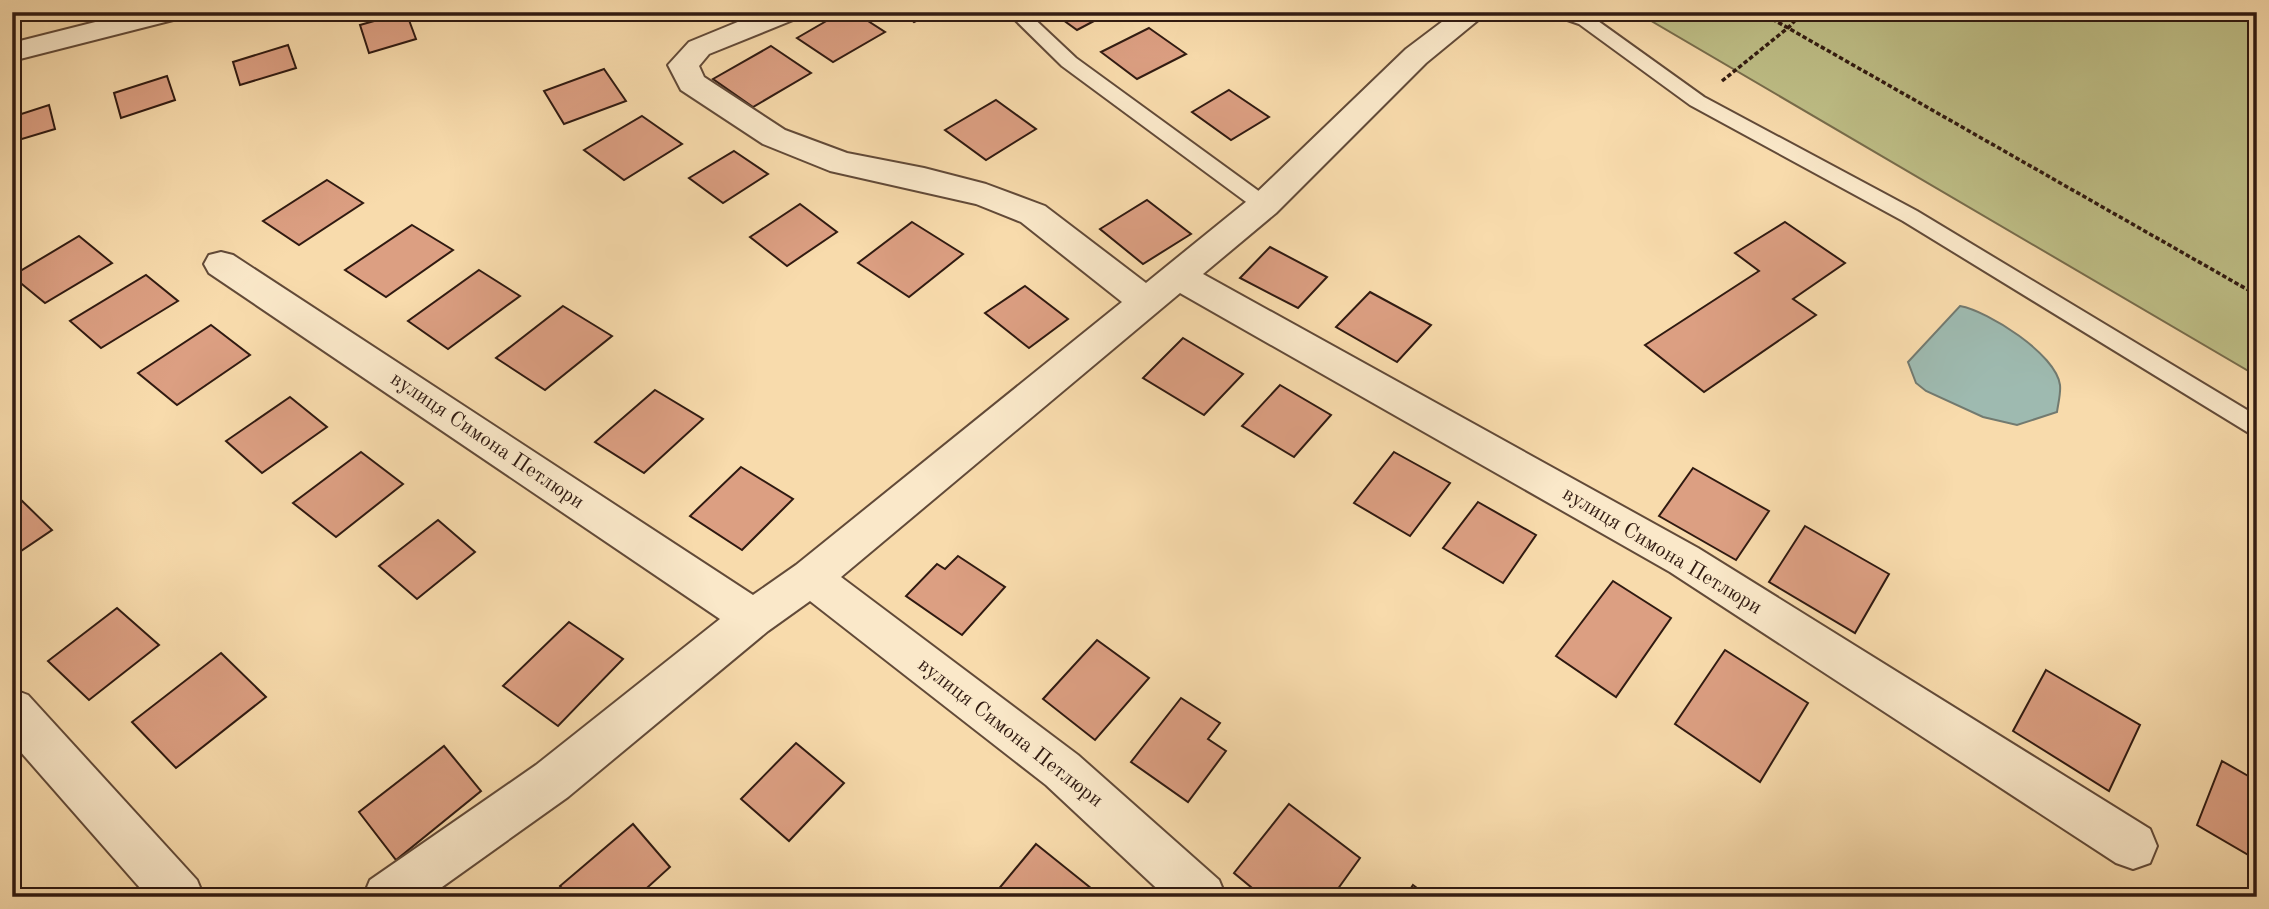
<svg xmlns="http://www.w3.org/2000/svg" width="2269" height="909" viewBox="0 0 2269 909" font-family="'Old Standard TT',serif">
  <rect width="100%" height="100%" fill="#f8dbac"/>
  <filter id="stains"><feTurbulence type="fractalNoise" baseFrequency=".00286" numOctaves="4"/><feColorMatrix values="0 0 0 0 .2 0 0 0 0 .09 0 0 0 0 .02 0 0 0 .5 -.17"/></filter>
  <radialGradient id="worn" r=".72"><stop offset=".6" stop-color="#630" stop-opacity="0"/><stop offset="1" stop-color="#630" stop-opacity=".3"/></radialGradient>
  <polygon fill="#bfc088" stroke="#786d4c" stroke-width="2" points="1636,12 2257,12 2257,376"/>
  <path fill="#9ebab0" stroke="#727a70" stroke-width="2" d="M1960 306C1988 311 2056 354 2060 385 2061 393 2058 404 2057 412L2017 425 1983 417 1926 391 1916 383 1908 362Z"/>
  <g fill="#dc9f82" stroke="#301a11" stroke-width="2">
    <polygon points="406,12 416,39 369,53 360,25"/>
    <polygon points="842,12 854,12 885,32 833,62 797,38"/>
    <polygon points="902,12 935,12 914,22"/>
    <polygon points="1052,12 1111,12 1077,30"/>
    <polygon points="1149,28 1186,54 1137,79 1101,52"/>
    <polygon points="288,45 296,68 240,85 233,62"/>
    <polygon points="771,46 811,73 753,107 713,79"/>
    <polygon points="604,69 626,101 564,124 544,91"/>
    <polygon points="167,76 175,100 121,118 114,93"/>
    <polygon points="1229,90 1269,117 1231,140 1192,112"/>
    <polygon points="996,100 1036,129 986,160 945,130"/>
    <polygon points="49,105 55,129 12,142 12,117"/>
    <polygon points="642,116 682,144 624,180 584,150"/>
    <polygon points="734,151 768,174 723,203 689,178"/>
    <polygon points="327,180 363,203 299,245 263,221"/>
    <polygon points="1147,200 1191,234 1143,264 1100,229"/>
    <polygon points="800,204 837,232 787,266 750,237"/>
    <polygon points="912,222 963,254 909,297 858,263"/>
    <polygon points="1785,222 1845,263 1793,299 1816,315 1704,392 1645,345 1759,271 1735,253"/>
    <polygon points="412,225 453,250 386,297 345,270"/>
    <polygon points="79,236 112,263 45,303 12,276"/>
    <polygon points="1270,247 1327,277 1298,308 1240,278"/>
    <polygon points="479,270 520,296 448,349 408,321"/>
    <polygon points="146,275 178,301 101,348 70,321"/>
    <polygon points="1025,286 1068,319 1029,348 985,313"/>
    <polygon points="1370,292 1431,325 1397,362 1336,327"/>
    <polygon points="563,306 612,336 545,390 496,358"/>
    <polygon points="211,325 250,355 177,405 138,373"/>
    <polygon points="1183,338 1243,374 1204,415 1143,378"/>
    <polygon points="1280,385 1331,415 1294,457 1242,426"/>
    <polygon points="655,390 703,419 644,473 595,442"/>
    <polygon points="290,397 327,427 262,473 226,441"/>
    <polygon points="361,452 403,484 336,537 293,503"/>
    <polygon points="1394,452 1450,483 1410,536 1354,503"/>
    <polygon points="741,467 793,499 742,550 690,516"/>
    <polygon points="1693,468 1769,511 1736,560 1659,516"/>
    <polygon points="17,496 52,530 12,557 12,499"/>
    <polygon points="1478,502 1536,535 1503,583 1443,548"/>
    <polygon points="438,520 475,552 417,599 379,566"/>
    <polygon points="1805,526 1889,574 1855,633 1769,582"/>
    <polygon points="958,556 1005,587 962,635 906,596 937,564 945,569"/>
    <polygon points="1613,581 1671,618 1616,697 1556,656"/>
    <polygon points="117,608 159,645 89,700 48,661"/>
    <polygon points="569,622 623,659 558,726 503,686"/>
    <polygon points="1097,640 1149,678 1095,740 1043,699"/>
    <polygon points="1725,650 1808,703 1760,782 1675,724"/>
    <polygon points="221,653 266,697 176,768 132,722"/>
    <polygon points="2046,670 2140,725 2109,791 2013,731"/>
    <polygon points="1181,698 1220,723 1208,739 1226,751 1188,802 1131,762"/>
    <polygon points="796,743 844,783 789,841 741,799"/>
    <polygon points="444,746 481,791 396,860 359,812"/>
    <polygon points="2222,761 2257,781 2257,860 2197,825"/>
    <polygon points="1289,804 1360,858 1332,897 1263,897 1234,873"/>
    <polygon points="633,824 670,867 637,897 570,897 560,886"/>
    <polygon points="1036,844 1102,897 992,897"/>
    <polygon points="1413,885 1429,897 1405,897"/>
  </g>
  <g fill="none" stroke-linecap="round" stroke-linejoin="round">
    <defs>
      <g id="lane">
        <polygon points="1007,12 1027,12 1076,58 1271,200 1274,205 1271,210 1264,212 1257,210 1062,66"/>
        <polygon points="1553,12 1580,12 1591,16 1704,97 1917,211 2257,416 2257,438 1903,221 1690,105 1579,24 1556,16"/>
      </g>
      <g id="street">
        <polygon points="135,12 185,12 181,18 12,61 12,43"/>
        <polygon points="762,12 802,12 798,18 709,54 699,66 704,77 785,130 847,153 924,168 986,184 1045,206 1146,283 1252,197 1406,49 1455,12 1488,12 1426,63 1276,213 1203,274 1698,548 2150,829 2157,846 2150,863 2133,869 2116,863 1670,572 1180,293 841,577 1078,755 1219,880 1226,897 1166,897 1046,785 810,601 768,631 568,797 428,897 363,897 370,880 536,765 720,619 209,273 204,264 209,255 221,252 233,255 753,595 796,565 1122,302 1021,222 976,204 830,171 763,144 681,90 668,65 689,42"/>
        <polygon points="12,689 28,695 197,880 204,897 148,897 12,742"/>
      </g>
    </defs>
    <use href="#lane" stroke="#624a38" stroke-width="4"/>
    <use href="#street" stroke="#624a38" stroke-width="4"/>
    <g stroke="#301a11" stroke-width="3.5" stroke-dasharray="4.5 2.5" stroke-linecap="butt">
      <polyline points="1760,12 2257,295"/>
      <polyline points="2235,12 2257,19"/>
      <polyline points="1722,81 1789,27 1803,12"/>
    </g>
    <use href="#lane" fill="#fae8c9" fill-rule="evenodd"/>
    <use href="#street" fill="#fae8c9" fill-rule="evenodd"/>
  </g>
  <g text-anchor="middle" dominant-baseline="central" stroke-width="7" stroke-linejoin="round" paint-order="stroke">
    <g font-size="21" fill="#301a11" stroke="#fae8c9">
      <text transform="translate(487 441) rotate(34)">вулиця Симона Петлюри</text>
      <text transform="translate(1662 551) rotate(31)">вулиця Симона Петлюри</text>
      <text transform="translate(1010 733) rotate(38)">вулиця Симона Петлюри</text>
    </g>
  </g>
  <rect width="2269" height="909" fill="none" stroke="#f8dbac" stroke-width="42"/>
  <rect x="14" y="14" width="2241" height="881" fill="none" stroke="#301a11" stroke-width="3.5"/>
  <rect x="21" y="21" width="2227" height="867" fill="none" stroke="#301a11" stroke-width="2"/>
  <rect width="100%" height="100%" filter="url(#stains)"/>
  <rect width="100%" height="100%" fill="url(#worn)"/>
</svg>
